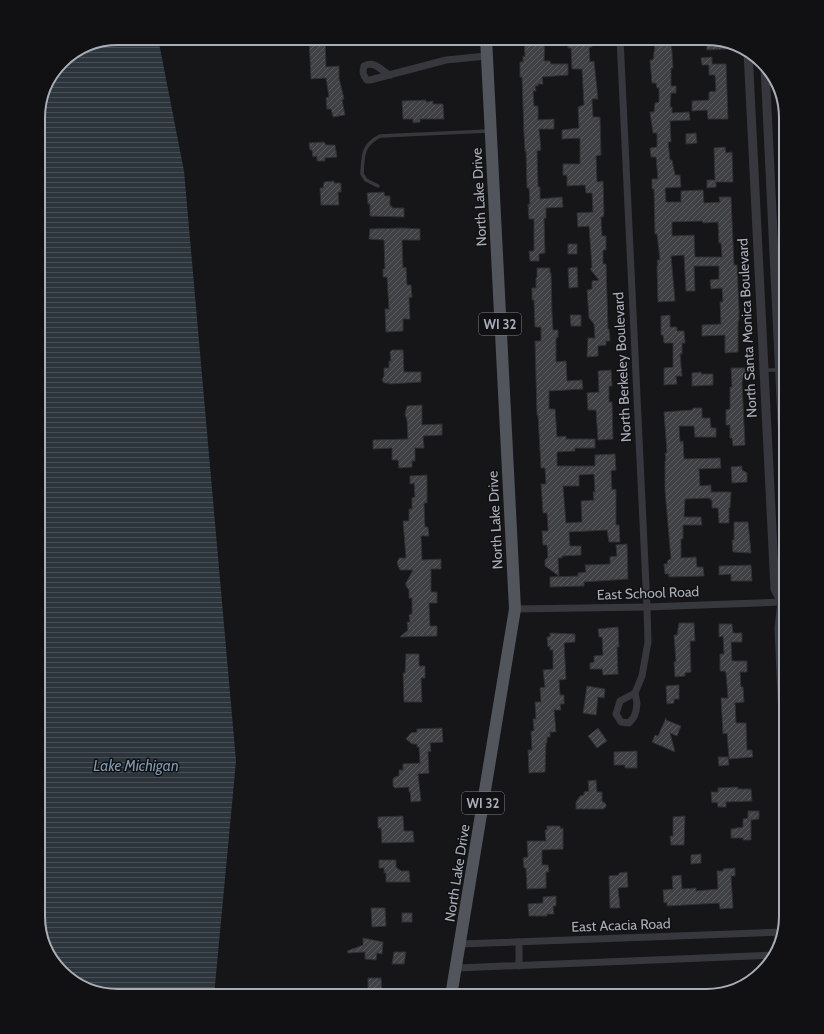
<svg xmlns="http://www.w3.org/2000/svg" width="824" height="1034" viewBox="0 0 824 1034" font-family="Cabin,sans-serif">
  <defs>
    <pattern id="water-rules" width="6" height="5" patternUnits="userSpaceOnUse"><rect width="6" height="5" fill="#2c353c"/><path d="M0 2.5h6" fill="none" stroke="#485056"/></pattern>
    <pattern id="building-hatch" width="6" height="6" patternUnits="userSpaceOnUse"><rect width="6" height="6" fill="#404145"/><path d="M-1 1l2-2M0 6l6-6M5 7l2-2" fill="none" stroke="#595a5e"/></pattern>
  </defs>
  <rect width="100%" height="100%" fill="#161618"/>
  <polygon fill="url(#water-rules)" points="118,38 158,38 184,171 236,761 214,996 118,996 83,988 52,960 38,916 38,113 46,83 65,58 88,44"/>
  <g fill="url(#building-hatch)" stroke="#303034" fill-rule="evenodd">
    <polygon points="309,38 325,38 326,67 339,66 339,78 344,99 342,100 345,115 333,117 331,109 327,109 326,98 329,97 326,78 311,79"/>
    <polygon points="524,38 545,38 544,61 550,61 551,64 568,64 568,75 542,77 543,84 538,84 538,86 535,86 536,91 533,91 534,106 538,106 538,120 554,119 554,129 539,129 541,150 537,151 538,187 540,187 540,199 562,197 563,207 546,208 546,218 544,218 545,253 539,254 539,261 530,261 529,251 534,251 534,219 529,219 528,204 530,204 529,188 527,188 526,151 525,151 524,134 522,77 520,77 520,62 523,62 523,56 525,57"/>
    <polygon points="571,38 591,38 592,47 589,47 590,62 594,61 598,99 592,99 593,117 600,117 601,155 596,156 597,182 603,181 604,214 603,217 601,217 602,236 606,236 606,250 603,250 603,264 606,264 608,329 609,329 610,341 606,341 606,345 598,346 598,356 587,357 588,338 595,338 594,324 589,318 587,290 592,289 592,281 599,280 590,269 592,267 589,226 578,227 577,213 593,212 592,193 586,193 585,185 567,186 567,175 563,175 563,164 580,164 580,138 562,139 562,130 579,128 578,107 584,105 582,69 572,69 571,48 568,48 568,40 571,40"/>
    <path d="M656 38H671L673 68H671V86H676V93H671L670 107H672V113L689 112 690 120 670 121 671 142H668L670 160H672L675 175H680L681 187 665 188 666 202H681V191L703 190 704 203 720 202 719 197H731L734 265H737L739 310V321H738V352L725 353V335L702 336V325L721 324 720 302H723L722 288 711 289 710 280 719 279V266H694L695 291H686L684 255 671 256 675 301 658 302 657 266H658L657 260H660L657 234H655L654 189H652V179H658L656 157H651L650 148 657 147V133H653L650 112H654L655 103 659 102V88H657L656 83H652L650 60H653ZM702 221 703 223 718 222 719 243H721L722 257H695L694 235 672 236V222Z"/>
    <polygon points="706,38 711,38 725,43 726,49 707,50"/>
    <polygon points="712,57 712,64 726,64 728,119 708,119 707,110 692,111 692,101 709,100 709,92 716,91 715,75 709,75 709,65 702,65 701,58"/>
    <polygon points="426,100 426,102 433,101 433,104 443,104 444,119 420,119 420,122 413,123 413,119 403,119 402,101"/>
    <polygon points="696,133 697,143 686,144 686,134"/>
    <polygon points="324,142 326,145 335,145 337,157 325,158 325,161 317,161 317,156 313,157 312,150 310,150 309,143"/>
    <polygon points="725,147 726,153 732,152 733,182 716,182 716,187 707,188 707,180 715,180 714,148"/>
    <polygon points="334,181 334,183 341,183 341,192 338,192 339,205 321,205 320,188 323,188 324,182"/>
    <polygon points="384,192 385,196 390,196 390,206 392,206 392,208 404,208 404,217 370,216 370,204 368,204 367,193"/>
    <polygon points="404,228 420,229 420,240 402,240 403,268 406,267 407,285 411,285 412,297 409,298 410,319 403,319 403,331 386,332 385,309 389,309 387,277 383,277 383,269 385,269 384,240 369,239 370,229"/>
    <rect x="568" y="244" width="9" height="10"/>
    <polygon points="577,267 578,287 569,288 568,268"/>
    <path d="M537 268H550V273H551L552 313 553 330H558V337L556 338V362L566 361 567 381 582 380 583 389 549 391V409H555L557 437 566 436V439H595V448H575V451L557 452V466H595V455L615 454 616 470 611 471 612 490 616 489V525H619L620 542H609L607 530 569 532 570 546H581V555L562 556V558H558L559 576 545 566V560L548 557 547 545H543L542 531H548V528L547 513H543L541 484H546L545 468H541L538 415H537L535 341H541V327H535L534 300H532V288H536V278L537 277ZM594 474 595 492H593L594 500 581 501 582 522 566 523 563 486H579V475Z"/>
    <polygon points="570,315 581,315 581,326 571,326"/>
    <polygon points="670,315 670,327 677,327 677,331 684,331 685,343 682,343 682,354 680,354 682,376 676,376 677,384 664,385 664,368 673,367 673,343 664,343 663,335 661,335 661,316"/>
    <polygon points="392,350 403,350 404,372 421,372 421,382 389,384 389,383 384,383 382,380 384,376 384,368 389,368 389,361 391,361 390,352"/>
    <polygon points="731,368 745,368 745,377 743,377 742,383 745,445 733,446 732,438 730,438 730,425 726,425 726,410 730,409 730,387 732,387"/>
    <polygon points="611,370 612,386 609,386 609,402 612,402 613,439 598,440 596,410 588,410 587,393 599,392 598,371"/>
    <polygon points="701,372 701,374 713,374 713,385 692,386 692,373"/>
    <polygon points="422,405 422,425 442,424 442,435 423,436 424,448 415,448 415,461 412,461 412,467 399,468 398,460 392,460 392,448 373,449 373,440 408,439 407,420 405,414 407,406"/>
    <polygon points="693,408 702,408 702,418 710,418 711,428 716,428 716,437 695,437 694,426 679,426 680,442 683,441 684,459 720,458 721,468 699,469 700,486 711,485 711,492 731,492 730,508 729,507 729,523 719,523 718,508 712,508 712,500 710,500 710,498 685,499 684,517 701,517 702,525 683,525 683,539 681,539 681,558 696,557 697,567 703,567 704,576 669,577 669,574 665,574 664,564 667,564 668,560 671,559 665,490 665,461 666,461 665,453 667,453 664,412 692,410"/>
    <polygon points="742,466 742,470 747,473 747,482 732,483 731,467"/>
    <polygon points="427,475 427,503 424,503 425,527 428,527 429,536 421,536 422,560 441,559 441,569 431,569 431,592 437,592 437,603 429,603 430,626 437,626 437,636 400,637 408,630 407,622 410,622 409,615 412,614 412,598 409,598 409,590 406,586 406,583 413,570 400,570 397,563 399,558 406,558 403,521 409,521 409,509 412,509 412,498 415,497 414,483 410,484 410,476"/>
    <polygon points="734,522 748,522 751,553 733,552 732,540 734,540"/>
    <polygon points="627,544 628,579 584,582 584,586 550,587 550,577 578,576 578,573 586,572 585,565 610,564 610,557 617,556 616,545"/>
    <polygon points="751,565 752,581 731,581 731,574 719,575 719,566"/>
    <polygon points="679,623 694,623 695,641 690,641 691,672 685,673 685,676 675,677 674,662 676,662 674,635 677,635"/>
    <polygon points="719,624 732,624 733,633 742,633 742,642 731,642 732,661 747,661 747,672 740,672 741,687 743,687 744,702 735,703 736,723 746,723 747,750 752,750 753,757 729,759 727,733 723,734 721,698 728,698 726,673 725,671 720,671 720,654 724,654 723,636 719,637"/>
    <polygon points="618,627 619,647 617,647 618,674 603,675 602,669 590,669 590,663 594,662 594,656 603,655 602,637 599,637 598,629"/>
    <polygon points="550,633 575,634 575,642 564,643 566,679 559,680 560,695 564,695 564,704 560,704 561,710 554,710 556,732 550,732 550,737 547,737 547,743 546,743 545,772 529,773 528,750 532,750 531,731 534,731 533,719 536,719 535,702 541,702 540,688 545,687 543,670 553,669 553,650 550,650 550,646 548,647 547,637 550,637"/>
    <polygon points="406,654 419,654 419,666 425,666 425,678 421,678 422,702 404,702 403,673 405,673"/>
    <polygon points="679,685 679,699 674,699 674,703 667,704 666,686"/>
    <polygon points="587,686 605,689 604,698 598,697 596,715 583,713"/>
    <polygon points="666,718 666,720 681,726 677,736 670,733 675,752 652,742 655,735 658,736"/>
    <polygon points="442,728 443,742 430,743 431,751 428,752 429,773 418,774 421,801 411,802 410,791 409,792 409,787 395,788 393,786 393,779 395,777 399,776 399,770 403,770 403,764 420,763 419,747 417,747 417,744 412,744 406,739 411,733 417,732 417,729"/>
    <polygon points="598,728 607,741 597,748 588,736"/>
    <polygon points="637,751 637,768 625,768 625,765 614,765 614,752"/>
    <polygon points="718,757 728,757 729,765 719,766"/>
    <polygon points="596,780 597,792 602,792 602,801 606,804 606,807 603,809 576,809 576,802 580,796 584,795 584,792 589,791 588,781"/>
    <polygon points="738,787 738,789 751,789 752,801 726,802 726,807 718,807 717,802 712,803 711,792 718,792 718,788"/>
    <polygon points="748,811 759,811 759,819 751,820 751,840 743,840 743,838 731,838 731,829 743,827 743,819 748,818"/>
    <polygon points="403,816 404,831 413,831 414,842 382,843 381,828 378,828 378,817"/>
    <polygon points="685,816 684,845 671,845 670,836 673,836 673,817"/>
    <polygon points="547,826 560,826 561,829 563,828 563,849 542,850 542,865 548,865 549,872 546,872 546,888 527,889 526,868 524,868 523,858 528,857 527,841 546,841 545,830 547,830"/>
    <polygon points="701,854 701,863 691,864 691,855"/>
    <polygon points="379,860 396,860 396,867 401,871 409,871 410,882 386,882 386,873 384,873 384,868 379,868"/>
    <polygon points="735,868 735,876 731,876 733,908 720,909 719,903 667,906 667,902 664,903 663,890 673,889 672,876 681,875 682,889 696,888 696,891 718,889 717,871 723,871 723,869"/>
    <polygon points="627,872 628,887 618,888 620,908 610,908 609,876 619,875 619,873"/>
    <polygon points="556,896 556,906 553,906 554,914 547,914 547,916 529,916 528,904 543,903 543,897"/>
    <polygon points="371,908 385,908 386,926 372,927"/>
    <rect x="402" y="913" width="10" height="9"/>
    <polygon points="363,938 383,942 382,954 377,953 376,960 365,959 365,952 348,953 347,951 363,945"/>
    <polygon points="394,952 406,952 404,964 392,964"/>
    <polygon points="368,978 381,978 382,990 399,989 400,996 365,996 365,989 368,989"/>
  </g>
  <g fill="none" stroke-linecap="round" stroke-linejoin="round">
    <polyline stroke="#3d3f44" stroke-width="1.5" stroke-dasharray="2 3" stroke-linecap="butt" points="780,190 786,190"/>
    <g stroke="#37383d" stroke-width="3.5">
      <path d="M378 186 366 180 362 174C363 156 362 145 380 136L488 131"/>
      <polyline points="764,370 786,370"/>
    </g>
    <g stroke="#37383d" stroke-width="7">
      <polyline points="620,38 647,607 648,642 642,676 635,693 637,703 636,711 634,717 629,723 621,722 616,714 620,701 635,693"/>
      <path d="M390 75C381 71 375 60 364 66 362 72 363 75 367 80H370L446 60 487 56"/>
      <polyline points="515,609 647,607 782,602"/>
      <polyline points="778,932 778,949"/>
      <polyline points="519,942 519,966"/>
      <polyline points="460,944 782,932"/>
      <polyline points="457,968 775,955"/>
    </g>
    <g stroke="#37383d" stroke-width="9">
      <polyline points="748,51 775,589 782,602"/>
      <polyline points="765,67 786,503"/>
      <polyline points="786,785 779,628 782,602 786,595"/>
    </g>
    <polyline stroke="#53555c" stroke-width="12" points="451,996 515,609 486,38"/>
  </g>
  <g text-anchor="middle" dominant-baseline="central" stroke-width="3" stroke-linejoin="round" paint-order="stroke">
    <g fill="#111113" stroke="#7b7e86" stroke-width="1">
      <rect x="479" y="313" width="42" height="22" rx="3"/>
      <rect x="462" y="792" width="42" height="22" rx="3"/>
    </g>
    <g font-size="13" font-weight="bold" fill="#a8adb8">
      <text x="500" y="324">WI 32</text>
      <text x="483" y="803">WI 32</text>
    </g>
    <g font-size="14" fill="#a8adb8" stroke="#111113">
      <text transform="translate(479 197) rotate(-93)">North Lake Drive</text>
      <text transform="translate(747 328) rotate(-93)">North Santa Monica Boulevard</text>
      <text transform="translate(622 367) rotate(-93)">North Berkeley Boulevard</text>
      <text transform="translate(495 520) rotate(-93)">North Lake Drive</text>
      <text transform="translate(648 593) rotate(-2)">East School Road</text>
      <text transform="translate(457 873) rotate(-81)">North Lake Drive</text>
      <text transform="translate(621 925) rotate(-2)">East Acacia Road</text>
    </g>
    <g font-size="15" font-style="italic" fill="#7f9bb3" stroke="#111113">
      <text x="136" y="766">Lake Michigan</text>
    </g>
  </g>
  <path d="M0 0H824V1034H0ZM118 45H706A73 73 0 0 1 779 118V916A73 73 0 0 1 706 989H118A73 73 0 0 1 45 916V118A73 73 0 0 1 118 45Z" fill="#111113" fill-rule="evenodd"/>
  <path fill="none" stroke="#a8adb8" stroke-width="2" d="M118 45H706A73 73 0 0 1 779 118V916A73 73 0 0 1 706 989H118A73 73 0 0 1 45 916V118A73 73 0 0 1 118 45Z"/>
</svg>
